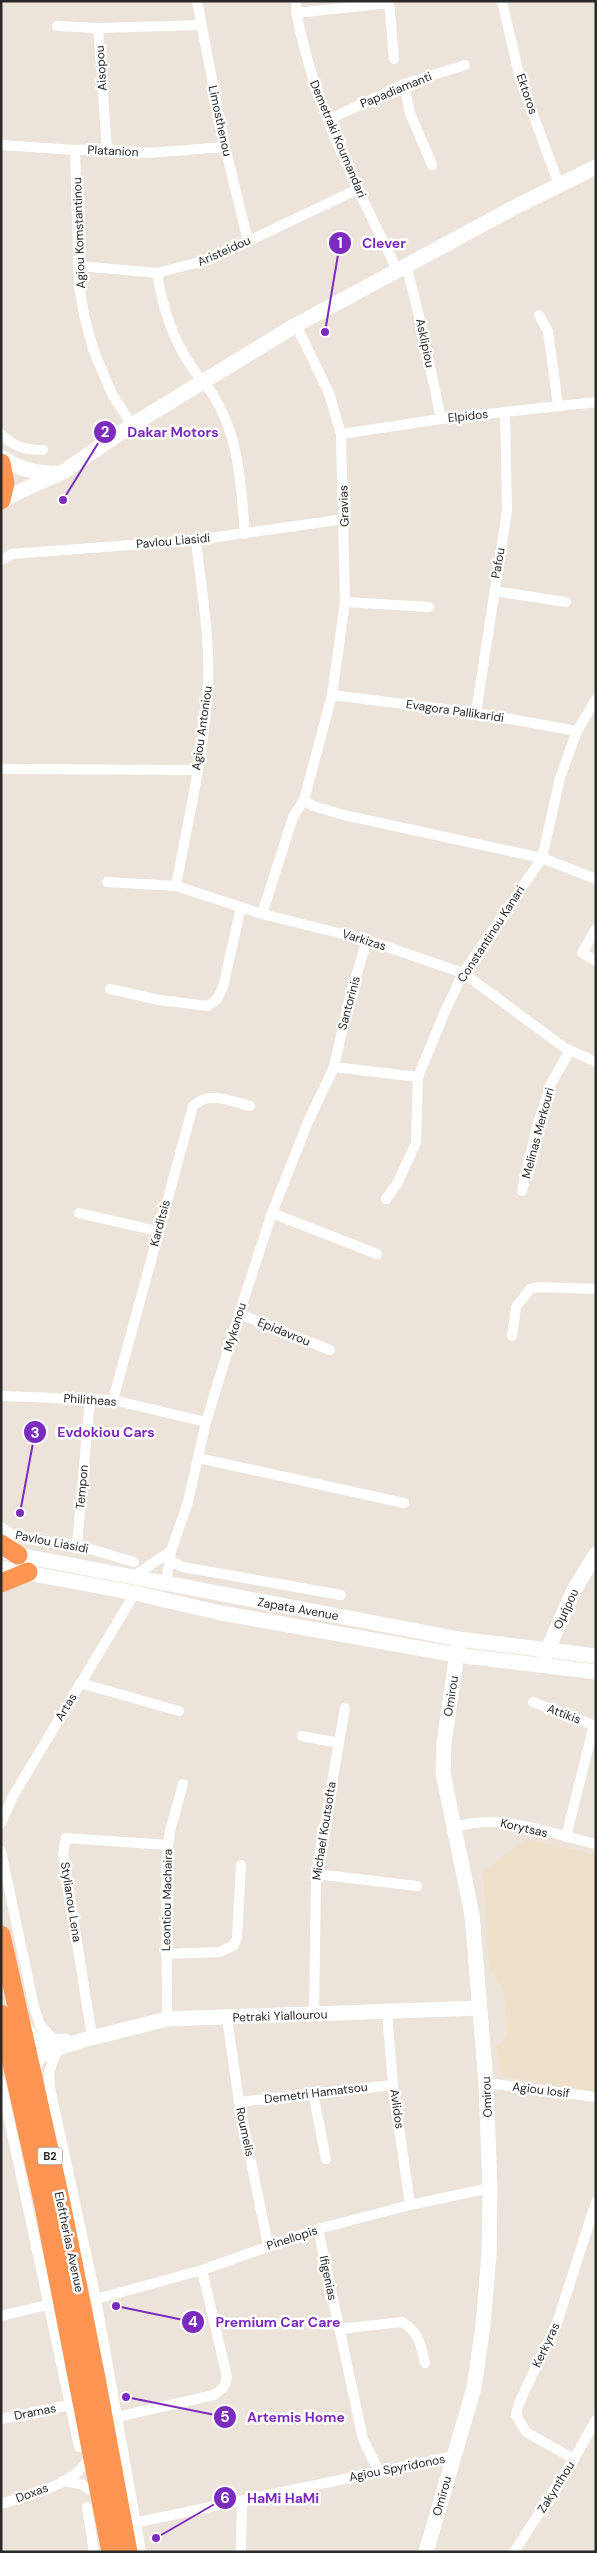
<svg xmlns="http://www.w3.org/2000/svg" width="597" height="2553" viewBox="0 0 597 2553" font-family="'DM Sans',sans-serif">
  <rect width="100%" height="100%" fill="#ece3da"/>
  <polygon fill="#eee0c9" points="526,1839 596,1855 596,2092 501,2076 496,2047 507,2037 504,1992 489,1967 483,1872"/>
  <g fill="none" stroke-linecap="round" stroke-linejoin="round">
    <g stroke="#fff" stroke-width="10">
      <polyline points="197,1 225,147 248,241"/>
      <path d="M296 1C296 17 300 31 304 46 323 125 363 199 398 272"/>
      <polyline points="389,1 394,59"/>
      <polyline points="502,1 520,79 559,185"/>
      <polyline points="296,13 389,3"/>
      <polyline points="57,26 98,28 201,25"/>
      <polyline points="98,28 107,149"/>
      <polyline points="404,84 410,113 432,165"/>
      <polyline points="328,120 404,84 465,65"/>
      <polyline points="1,145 75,150 107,149 147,153 225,147"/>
      <polyline points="75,150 79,286 84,315 93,349 112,394 132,425"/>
      <polyline points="80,266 157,273 211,259 358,189"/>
      <polyline points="407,268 422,328 441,419"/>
      <path d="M157 273C162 306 171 335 189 363 197 376 209 387 216 400 240 441 241 489 245 534"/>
      <polyline points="539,315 548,331 558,406"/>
      <path d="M1 434C14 447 25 450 43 450"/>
      <polyline points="341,434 441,419 596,402"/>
      <polyline points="1,560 12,554 196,540 345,519"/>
      <polyline points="494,591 566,602"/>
      <polyline points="345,602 429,607"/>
      <polyline points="332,695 476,713 577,731"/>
      <polyline points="476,713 507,511 505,412"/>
      <polyline points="1,769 196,770"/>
      <polyline points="304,800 313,806 344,815 542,858 596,879"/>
      <polyline points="107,882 176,886 262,914 367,940 463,973 565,1048 596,1062"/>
      <path d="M176 886C188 819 205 751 208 683 210 636 201 587 196 540"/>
      <polyline points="262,914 293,817 304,800 332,695 345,602 341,434 329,393 296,325"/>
      <polyline points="596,929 582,953 596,961"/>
      <polyline points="110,989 159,1000 208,1006 217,999 223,987 241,907"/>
      <polyline points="334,1067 418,1077"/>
      <polyline points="522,1191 537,1126 551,1084 570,1050"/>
      <polyline points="386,1199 398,1182 416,1143 418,1077 443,1016 463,973 542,858 560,778 577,731 596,699"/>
      <polyline points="79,1213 158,1231"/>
      <polyline points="272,1213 377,1254"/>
      <polyline points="239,1314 330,1350"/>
      <polyline points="512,1336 516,1307 530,1289 538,1287 596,1289"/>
      <polyline points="1,1396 113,1400 206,1422"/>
      <path d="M113 1400 193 1106C209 1090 230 1101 250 1106"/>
      <polyline points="198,1458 404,1503"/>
      <polyline points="1,1527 17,1538 77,1545 134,1562"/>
      <polyline points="77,1545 90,1399"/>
      <polyline points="169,1560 183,1567 341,1595"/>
      <polyline points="134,1576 171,1551"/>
      <polyline points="166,1583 171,1551 188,1502 206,1422 239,1314 272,1213 308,1122 334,1067 349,1000 367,940"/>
      <polyline points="80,1683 179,1711"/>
      <polyline points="533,1702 596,1726"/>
      <polyline points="302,1736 339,1743"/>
      <polyline points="1,1823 13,1796 135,1593"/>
      <path d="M453 1828C497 1811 551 1834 596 1844"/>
      <polyline points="566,1837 594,1725"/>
      <polyline points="1,1851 34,2007 40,2025 55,2041 56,2053 49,2072 50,2088 96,2299 141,2552"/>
      <polyline points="316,1874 417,1886"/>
      <polyline points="166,1954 220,1952 234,1945 237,1938 241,1865"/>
      <polyline points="387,2012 393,2085 410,2205"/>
      <polyline points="314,2015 316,1874 345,1708"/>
      <polyline points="227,2018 239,2102 268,2245"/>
      <polyline points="167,2019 166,1861 170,1831 183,1784"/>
      <polyline points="92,2037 63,1853 66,1838 168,1845"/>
      <polyline points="1,2082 79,2447"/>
      <polyline points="486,2083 596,2097"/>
      <polyline points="313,2093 326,2159"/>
      <polyline points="239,2102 393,2085"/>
      <polyline points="318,2229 363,2439 378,2470"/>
      <polyline points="96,2299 202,2270 318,2229 410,2205 490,2188"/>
      <polyline points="1,2316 47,2305"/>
      <path d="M339 2329 402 2322C419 2332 421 2345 425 2363"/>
      <polyline points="117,2417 214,2395 224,2387 227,2377 202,2270"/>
      <polyline points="1,2419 69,2405"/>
      <polyline points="574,2459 526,2432 516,2415 519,2403 557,2323 596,2202"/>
      <polyline points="63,2481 81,2484 98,2495"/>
      <path d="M1 2504C32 2493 77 2486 91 2454"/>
      <polyline points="87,2507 94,2552"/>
      <polyline points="134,2523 454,2456"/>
      <polyline points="241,2552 242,2502"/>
      <polyline points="514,2552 574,2459 596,2420"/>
    </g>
    <g stroke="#fff" stroke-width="15">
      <path d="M1 457C18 469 37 474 57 473"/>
      <polyline points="1,502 16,493 63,472 132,425 296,325 519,205 596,167"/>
      <polyline points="8,1553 459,1639 596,1656"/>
      <polyline points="1,1568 135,1593 221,1613 457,1655 596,1672"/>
      <polyline points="544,1658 574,1590 596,1554"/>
      <path d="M22 2022C32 2044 42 2042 65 2041"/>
      <polyline points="32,2076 35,2063 40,2056 50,2051 83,2040 167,2019 479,2008"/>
      <polyline points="426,2552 474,2388 483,2326 489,2254 490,2188 486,2083 472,1915 443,1773 444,1743 459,1639"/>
    </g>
    <g stroke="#ff9552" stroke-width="19">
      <polyline points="1,463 5,483 1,500"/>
      <polyline points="1,1544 18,1555"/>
      <polyline points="1,1583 28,1572"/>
      <polyline points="1,1935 61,2203 96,2378 128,2552"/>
      <polyline points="1,2014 44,2206 111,2552"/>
    </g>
  </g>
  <g text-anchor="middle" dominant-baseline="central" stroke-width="5" stroke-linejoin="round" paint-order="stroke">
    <rect fill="#fff" stroke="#696969" stroke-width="1" x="37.5" y="2147.5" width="25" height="17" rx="4"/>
    <g font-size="11" font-weight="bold" fill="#292929">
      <text x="50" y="2156">B2</text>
    </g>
    <g font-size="12" fill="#292929" stroke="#fff">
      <text transform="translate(101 68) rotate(-94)">Aisopou</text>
      <text transform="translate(396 90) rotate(-22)">Papadiamanti</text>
      <text transform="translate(527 94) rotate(71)">Ektoros</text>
      <text transform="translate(220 121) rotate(78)">Limosthenou</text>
      <text transform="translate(338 139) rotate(67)">Demetraki Koumandari</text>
      <text transform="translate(113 151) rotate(3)">Platanion</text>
      <text transform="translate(79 233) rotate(-92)">Agiou Komstantinou</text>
      <text transform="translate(224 251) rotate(-24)">Aristeidou</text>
      <text transform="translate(425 343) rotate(78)">Asklipiou</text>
      <text transform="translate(468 416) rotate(-6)">Elpidos</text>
      <text transform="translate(344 506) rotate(-92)">Gravias</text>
      <text transform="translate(173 541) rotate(-5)">Pavlou Liasidi</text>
      <text transform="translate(498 563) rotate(-80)">Pafou</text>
      <text transform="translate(455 711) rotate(8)">Evagora Pallikaridi</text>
      <text transform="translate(202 728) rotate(-82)">Agiou Antoniou</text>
      <text transform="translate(491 934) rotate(-57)">Constantinou Kanari</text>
      <text transform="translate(364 940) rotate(17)">Varkizas</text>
      <text transform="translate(349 1003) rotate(-75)">Santorinis</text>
      <text transform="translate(538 1133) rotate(-75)">Melinas Merkouri</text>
      <text transform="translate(160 1223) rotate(-75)">Karditsis</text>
      <text transform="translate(235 1327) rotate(-73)">Mykonou</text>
      <text transform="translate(284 1332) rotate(22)">Epidavrou</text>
      <text transform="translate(90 1400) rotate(4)">Philitheas</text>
      <text transform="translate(82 1487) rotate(-85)">Tempon</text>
      <text transform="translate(52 1542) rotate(11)">Pavlou Liasidi</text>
      <text transform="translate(298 1609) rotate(10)">Zapata Avenue</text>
      <text transform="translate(566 1609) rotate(-65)">Ομήρου</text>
      <text transform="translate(451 1696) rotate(-81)">Omirou</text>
      <text transform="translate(66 1707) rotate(-59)">Artas</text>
      <text transform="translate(564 1714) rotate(21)">Attikis</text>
      <text transform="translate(524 1828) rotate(13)">Korytsas</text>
      <text transform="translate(324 1831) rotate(-81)">Michael Koutsofta</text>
      <text transform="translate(167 1900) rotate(-89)">Leontiou Machaira</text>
      <text transform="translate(71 1902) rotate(81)">Stylianou Lena</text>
      <text transform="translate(280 2016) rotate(-2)">Petraki Yiallourou</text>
      <text transform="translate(541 2090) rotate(7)">Agiou Iosif</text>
      <text transform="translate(316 2093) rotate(-7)">Demetri Hamatsou</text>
      <text transform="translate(487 2097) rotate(-93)">Omirou</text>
      <text transform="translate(397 2109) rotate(82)">Avlidos</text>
      <text transform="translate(245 2132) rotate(78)">Roumelis</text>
      <text transform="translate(292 2238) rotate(-18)">Pinellopis</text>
      <text transform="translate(69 2242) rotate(78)">Eleftherias Avenue</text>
      <text transform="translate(328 2278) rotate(78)">Ifigenias</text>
      <text transform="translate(546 2345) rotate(-65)">Kerkyras</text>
      <text transform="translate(35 2412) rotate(-11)">Dramas</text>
      <text transform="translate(397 2468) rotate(-11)">Agiou Spyridonos</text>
      <text transform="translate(556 2487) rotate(-58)">Zakynthou</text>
      <text transform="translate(32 2493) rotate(-20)">Doxas</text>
      <text transform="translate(442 2496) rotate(-74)">Omirou</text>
    </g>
  </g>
  <path fill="none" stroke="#7b2cbf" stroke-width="2" d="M325 332L340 243M63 500L105 432M20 1513L35 1432M116 2306L193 2322M126 2397L225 2417M156 2538L225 2498"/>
  <g fill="#7b2cbf" stroke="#fff" stroke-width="2">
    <circle cx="325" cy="332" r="5"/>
    <circle cx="63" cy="500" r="5"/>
    <circle cx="20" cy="1513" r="5"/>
    <circle cx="116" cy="2306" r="5"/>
    <circle cx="126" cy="2397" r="5"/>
    <circle cx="156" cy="2538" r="5"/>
    <circle cx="340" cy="243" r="12"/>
    <circle cx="105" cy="432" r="12"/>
    <circle cx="35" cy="1432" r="12"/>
    <circle cx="193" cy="2322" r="12"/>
    <circle cx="225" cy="2417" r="12"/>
    <circle cx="225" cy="2498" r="12"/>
  </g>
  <g font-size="15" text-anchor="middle" font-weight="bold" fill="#fff">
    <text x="340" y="248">1</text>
    <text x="105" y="437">2</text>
    <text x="35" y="1438">3</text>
    <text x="193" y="2327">4</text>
    <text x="225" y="2422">5</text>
    <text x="225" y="2503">6</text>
  </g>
  <g font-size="14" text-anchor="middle" font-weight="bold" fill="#7b2cbf" stroke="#fff" stroke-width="5" stroke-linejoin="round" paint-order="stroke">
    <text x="384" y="248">Clever</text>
    <text x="173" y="437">Dakar Motors</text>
    <text x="106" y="1437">Evdokiou Cars</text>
    <text x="278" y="2327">Premium Car Care</text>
    <text x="296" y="2422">Artemis Home</text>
    <text x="283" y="2503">HaMi HaMi</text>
  </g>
  <rect width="597" height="2553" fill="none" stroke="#292929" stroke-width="5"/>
</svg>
